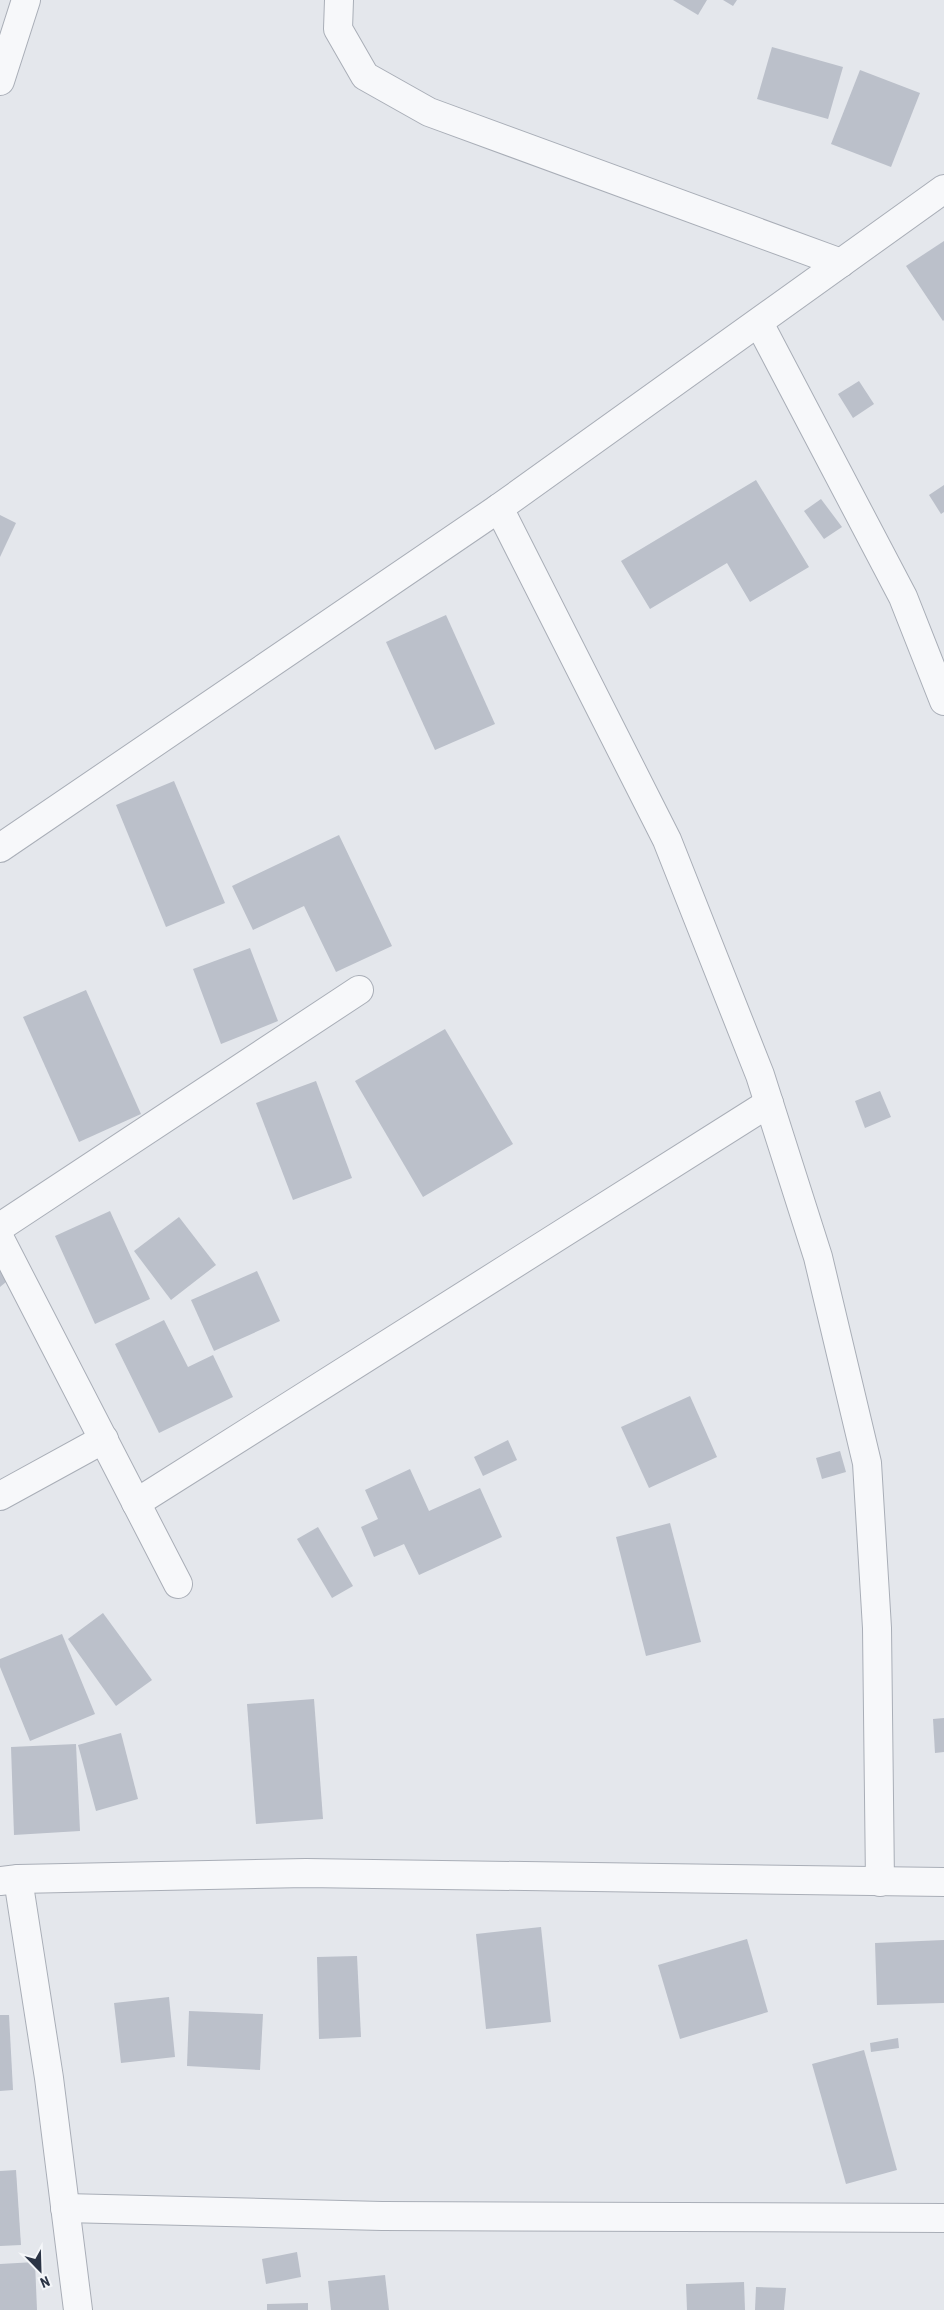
<svg xmlns="http://www.w3.org/2000/svg" width="944" height="2310" viewBox="0 0 944 2310" font-family="'Roboto Condensed',sans-serif">
  <rect width="100%" height="100%" fill="#e4e7ec"/>
  <g fill="#bbc0ca">
    <polygon points="673,0 707,0 698,15"/>
    <polygon points="723,0 737,0 733,6"/>
    <polygon points="772,47 843,67 828,119 757,99"/>
    <polygon points="860,70 920,93 891,167 831,144"/>
    <polygon points="944,241 944,320 943,321 906,266"/>
    <polygon points="859,381 874,404 853,418 838,394"/>
    <polygon points="756,480 809,567 750,602 727,563 650,609 621,561"/>
    <polygon points="944,485 944,512 941,514 929,495"/>
    <polygon points="821,499 842,527 824,539 804,511"/>
    <polygon points="0,515 16,523 0,557"/>
    <polygon points="446,615 495,724 435,750 386,642"/>
    <polygon points="174,781 225,903 166,927 116,805"/>
    <polygon points="339,835 392,946 336,972 304,906 253,930 232,886"/>
    <polygon points="250,948 278,1021 221,1044 193,969"/>
    <polygon points="86,990 141,1114 79,1142 23,1017"/>
    <polygon points="445,1029 513,1144 423,1197 355,1081"/>
    <polygon points="316,1081 352,1178 293,1200 256,1103"/>
    <polygon points="880,1091 891,1117 865,1128 855,1101"/>
    <polygon points="110,1211 150,1299 95,1324 55,1236"/>
    <polygon points="179,1217 216,1265 171,1300 134,1251"/>
    <polygon points="0,1264 12,1277 0,1287"/>
    <polygon points="257,1271 280,1321 214,1351 191,1300"/>
    <polygon points="164,1320 188,1367 213,1355 233,1397 159,1433 115,1344"/>
    <polygon points="690,1396 717,1457 649,1488 621,1427"/>
    <polygon points="508,1440 517,1460 483,1476 474,1457"/>
    <polygon points="840,1451 846,1472 822,1479 816,1458"/>
    <polygon points="410,1469 429,1511 480,1488 502,1537 419,1575 404,1544 374,1557 361,1527 378,1519 365,1490"/>
    <polygon points="670,1523 701,1642 646,1656 616,1537"/>
    <polygon points="318,1527 353,1586 332,1598 297,1539"/>
    <polygon points="103,1613 152,1680 116,1706 68,1639"/>
    <polygon points="62,1634 95,1714 30,1741 0,1667 0,1659"/>
    <polygon points="314,1699 323,1819 256,1824 247,1704"/>
    <polygon points="944,1718 944,1752 935,1753 933,1719"/>
    <polygon points="121,1733 138,1799 96,1811 78,1745"/>
    <polygon points="76,1744 80,1831 14,1835 11,1747"/>
    <polygon points="541,1927 551,2022 486,2029 476,1934"/>
    <polygon points="747,1939 768,2012 680,2039 658,1965"/>
    <polygon points="944,1940 944,2003 877,2005 875,1943"/>
    <polygon points="357,1956 361,2037 319,2039 317,1957"/>
    <polygon points="169,1997 175,2057 121,2063 114,2003"/>
    <polygon points="189,2011 263,2014 260,2070 187,2066"/>
    <polygon points="0,2015 9,2015 13,2090 0,2091"/>
    <polygon points="898,2038 899,2048 871,2052 870,2043"/>
    <polygon points="864,2050 897,2170 846,2184 812,2064"/>
    <polygon points="16,2170 21,2245 0,2246 0,2171"/>
    <polygon points="297,2252 301,2277 266,2284 262,2259"/>
    <polygon points="35,2262 37,2310 0,2310 0,2264"/>
    <polygon points="385,2275 389,2310 331,2310 328,2281"/>
    <polygon points="744,2282 745,2310 687,2310 686,2284"/>
    <polygon points="756,2287 786,2288 784,2310 755,2310"/>
    <polygon points="308,2303 308,2310 267,2310 267,2304"/>
  </g>
  <g fill="none" stroke-linecap="round" stroke-linejoin="round">
    <defs>
      <g id="minor">
        <polyline points="339,0 338,29 365,76 429,112 841,263"/>
        <polyline points="0,81 26,0"/>
        <polyline points="759,323 903,597 944,701"/>
        <polyline points="499,508 667,840 760,1075 818,1257 867,1463 877,1628 880,1882"/>
        <polyline points="0,848 499,508 944,189"/>
        <polyline points="0,1227 359,990"/>
        <polyline points="0,1239 178,1584"/>
        <polyline points="0,1496 104,1439"/>
        <polyline points="136,1503 769,1103"/>
        <polyline points="18,1879 49,2078 78,2310"/>
        <polyline points="0,1881 18,1879 306,1873 944,1882"/>
        <polyline points="65,2208 382,2216 944,2218"/>
      </g>
    </defs>
    <use href="#minor" stroke="#a9aeb7" stroke-width="30"/>
    <use href="#minor" stroke="#f7f8fa" stroke-width="28"/>
  </g>
  <g transform="translate(40 2270) rotate(157)" stroke="#f4f6f9" stroke-width="4" paint-order="stroke">
  <path d="M0-4L9 19L0 12L-9 19Z" fill="#2b3445"/>
  <text y="-8" font-size="14" font-weight="bold" text-anchor="middle" fill="#2b3445">N</text>
  </g>
</svg>
